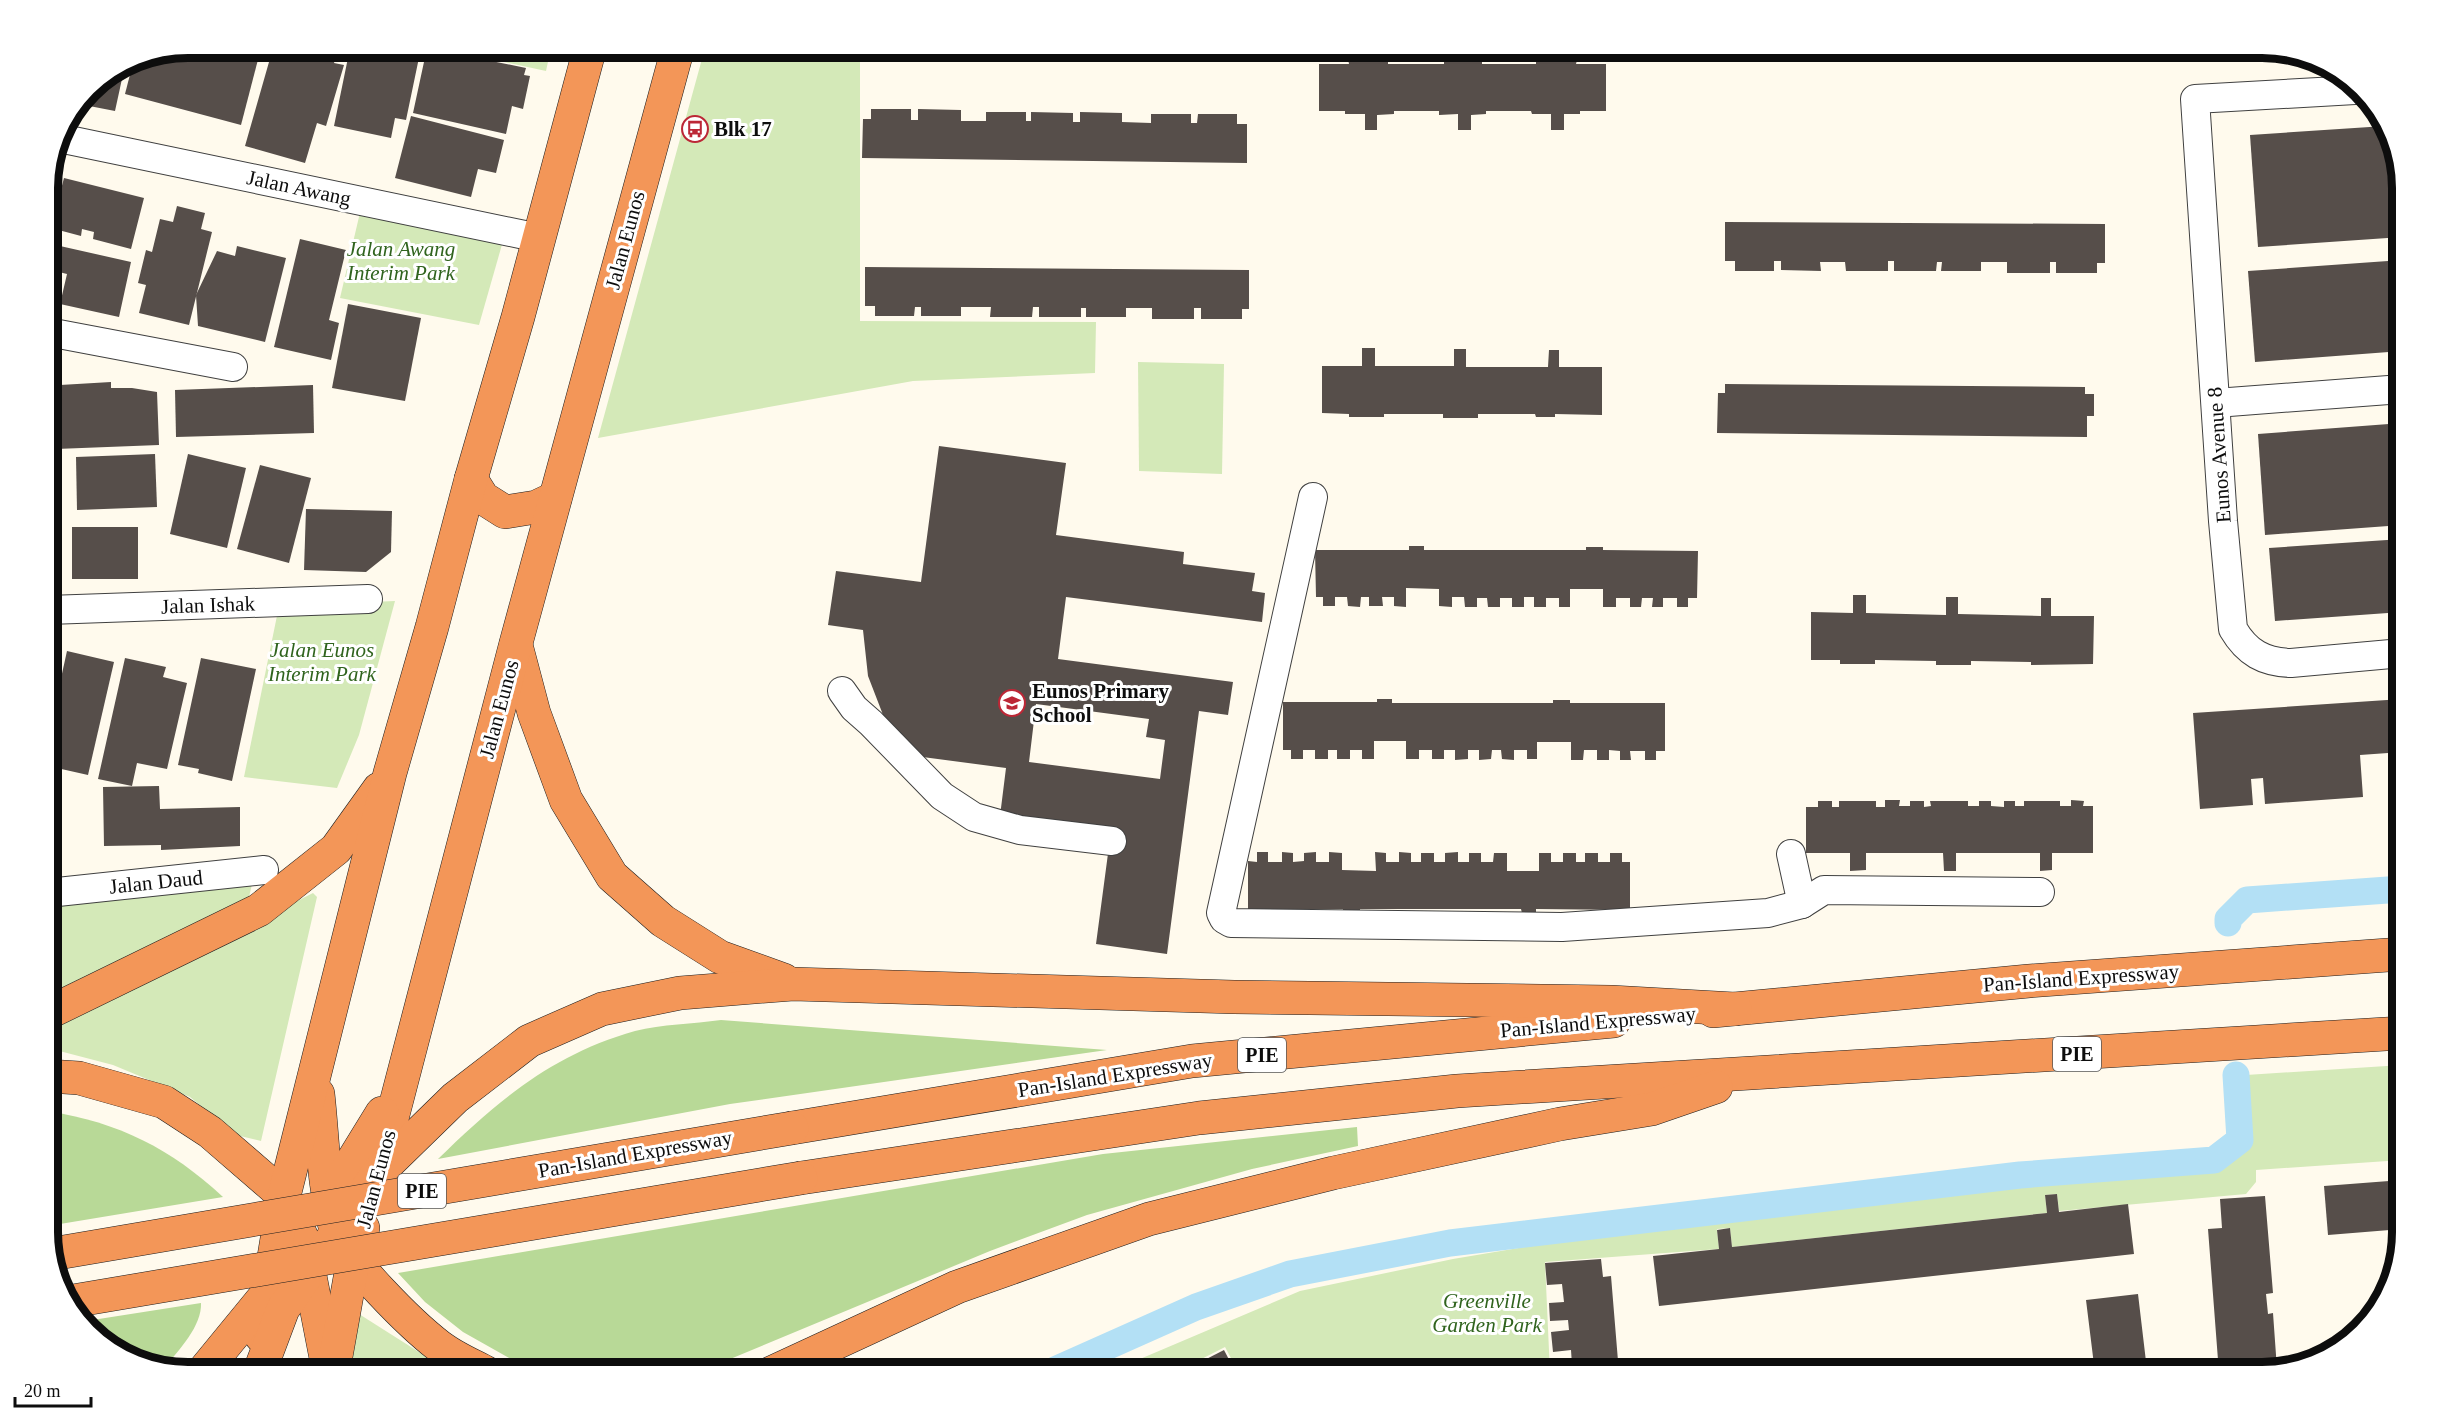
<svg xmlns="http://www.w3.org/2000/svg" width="2450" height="1421" viewBox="0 0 2450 1421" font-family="'Times New Roman',serif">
  <rect width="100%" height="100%" fill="#fffaed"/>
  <g fill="#d4e9b8">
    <polygon points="440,48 551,48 546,71"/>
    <polygon points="705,48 860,48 860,321 1096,322 1095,373 913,381 598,438"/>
    <polygon points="362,204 505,234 479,325 340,298"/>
    <polygon points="1138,362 1224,364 1222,474 1139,471"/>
    <polygon points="395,601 359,735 337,788 244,777 279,606"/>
    <polygon points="253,880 249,897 48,1004 48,902"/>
    <polygon points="313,893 317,897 261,1141 236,1135 190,1097 113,1065 48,1048 48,1027"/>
    <polygon points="2402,1065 2402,1160 2256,1170 2256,1182 2246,1194 2059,1211 2057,1194 2045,1195 2047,1213 1732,1247 1730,1228 1717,1229 1719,1249 1545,1262 1550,1373 1239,1373 1225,1347 1174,1373 1107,1373 1300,1291 1453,1259 1537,1245 1994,1187 2218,1169 2250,1146 2246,1075"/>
    <polygon points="359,1314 452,1373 348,1373"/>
  </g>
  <g fill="#b8d997">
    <path d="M721 1020 1107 1050 730 1104 438 1159C497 1101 553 1054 635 1031 662 1024 693 1024 721 1020Z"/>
    <path d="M48 1111C120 1123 170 1148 223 1197L48 1226Z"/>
    <polygon points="1357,1127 1358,1146 1252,1169 1087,1215 990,1251 723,1362 689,1373 544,1373 511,1359 463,1332 425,1302 398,1273 1103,1154"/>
    <path d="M201 1303C202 1326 179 1350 165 1367L119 1354 86 1321Z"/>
  </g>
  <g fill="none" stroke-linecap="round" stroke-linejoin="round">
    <g stroke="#b3e0f5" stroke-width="27">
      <polyline points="2228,923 2228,919 2247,900 2402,889"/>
      <polyline points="1048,1373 1196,1307 1290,1274 1450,1243 2020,1175 2214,1160 2240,1140 2236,1075"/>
    </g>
  </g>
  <g fill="#564e4a" fill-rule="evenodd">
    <polygon points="189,48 261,48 241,125 125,94 134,59"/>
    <polygon points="273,48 339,48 334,63 344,65 326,126 317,123 305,163 245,146"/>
    <polygon points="350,48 375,48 375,51 400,56 402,48 421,48 406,120 395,118 391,138 334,126"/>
    <polygon points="427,48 526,68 524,75 530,76 523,109 512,106 506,134 413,113"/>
    <rect x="763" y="48" width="51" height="7"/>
    <polygon points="1348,59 1388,59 1388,64 1444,64 1444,60 1482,60 1482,64 1536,64 1536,60 1577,60 1576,64 1606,64 1606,111 1580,111 1580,114 1564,114 1564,130 1551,130 1551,114 1532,114 1531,111 1486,111 1486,114 1471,115 1471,130 1458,130 1458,114 1439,115 1439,111 1394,111 1394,114 1377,115 1377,130 1365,130 1365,114 1345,114 1345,111 1319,111 1319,64 1349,64"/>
    <polygon points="125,65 115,111 79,104 90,89"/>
    <polygon points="871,109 911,109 911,120 918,120 918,109 961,110 961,121 986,121 986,112 1026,112 1026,121 1031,121 1031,112 1073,113 1073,122 1080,122 1080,112 1122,113 1122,122 1151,123 1151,114 1191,114 1191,123 1197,123 1198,114 1237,114 1237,124 1247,124 1247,163 862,158 863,119 871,119"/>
    <polygon points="411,116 504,140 496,173 478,169 471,197 395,178"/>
    <polygon points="2385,126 2402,180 2402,237 2258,247 2250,135"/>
    <polygon points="64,178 144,198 131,249 93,239 94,232 82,229 81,236 51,228"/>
    <polygon points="177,206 205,213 201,229 212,232 189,325 139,313 146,285 138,283 146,250 152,252 160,219 173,222"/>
    <polygon points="1725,222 2105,224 2105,263 2097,263 2097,273 2056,273 2056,262 2050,262 2050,273 2007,273 2007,262 1981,262 1981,271 1941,271 1942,262 1937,262 1936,271 1894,271 1894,261 1888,261 1888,271 1846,271 1845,262 1820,262 1821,271 1781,270 1781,261 1774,261 1774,271 1735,271 1735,261 1725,261"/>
    <polygon points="300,239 346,250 329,320 339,323 331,360 274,347"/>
    <polygon points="60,246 131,262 119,317 60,304 67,274 55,271"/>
    <polygon points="237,246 286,258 265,342 198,326 196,295 217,251 235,256"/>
    <polygon points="2402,260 2402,351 2255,362 2248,271"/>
    <polygon points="865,267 1249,270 1249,309 1242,309 1242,319 1201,319 1201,308 1194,308 1194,319 1152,319 1152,308 1126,308 1126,317 1086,317 1086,308 1081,308 1081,317 1039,317 1039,307 1033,307 1032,317 990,317 991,307 961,307 961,316 921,316 921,307 915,307 914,316 875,316 875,306 865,306"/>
    <polygon points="348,304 421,318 405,401 332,388"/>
    <polygon points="1362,348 1375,348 1375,366 1454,366 1454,349 1466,349 1466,367 1548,367 1549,350 1559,350 1559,367 1602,367 1602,415 1555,414 1555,417 1536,417 1535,414 1478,414 1478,418 1443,418 1443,414 1384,414 1384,417 1349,417 1349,414 1322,413 1322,366 1362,366"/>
    <polygon points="111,382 111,388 132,388 157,392 159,445 56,449 54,400 61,399 60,385"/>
    <polygon points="1725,384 2085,387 2085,394 2094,394 2094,416 2087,416 2087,437 1717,433 1718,393 1725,393"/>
    <polygon points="313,385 314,433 176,437 175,390"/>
    <polygon points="2402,423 2402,525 2265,535 2258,434"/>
    <path d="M939 446 1066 463 1056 535 1184 552 1183 564 1255 573 1252 591 1265 593 1262 622 1066 597 1058 659 1233 682 1228 715 1199 711 1167 954 1096 944 1111 831 1000 816 1006 768 915 756 885 720 868 676 863 630 828 625 836 571 921 582ZM1036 704 1149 719 1146 737 1165 740 1160 779 1029 762Z"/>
    <polygon points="155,454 157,507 77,510 76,457"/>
    <polygon points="188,454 246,468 227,548 170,534"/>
    <polygon points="260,465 311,478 289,563 237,549"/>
    <polygon points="306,509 392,511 391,552 366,572 304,570"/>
    <rect x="72" y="527" width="66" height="52"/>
    <polygon points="2402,539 2402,612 2275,621 2269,548"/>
    <polygon points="1409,546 1424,546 1424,550 1586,550 1586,547 1603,547 1603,550 1698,551 1697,598 1688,598 1688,607 1677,607 1677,598 1663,598 1663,607 1652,607 1653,598 1642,598 1641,607 1630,607 1630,598 1616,598 1616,607 1603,607 1603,589 1570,589 1570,607 1559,607 1559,598 1546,598 1546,607 1534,607 1534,597 1524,597 1524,607 1512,607 1512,598 1500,598 1500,607 1488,607 1487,598 1477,598 1477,607 1465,607 1464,597 1452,597 1452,607 1439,606 1439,589 1406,588 1406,607 1394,606 1394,597 1382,597 1383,606 1369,606 1369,597 1361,597 1360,607 1348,606 1347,597 1335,597 1335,606 1323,606 1323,597 1316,597 1315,550 1409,550"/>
    <polygon points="1853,595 1866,595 1866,613 1946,615 1946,597 1958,597 1958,614 2041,616 2041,598 2051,598 2051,616 2094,616 2093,664 2031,665 2031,662 1971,661 1971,665 1936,665 1936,661 1875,660 1875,664 1840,664 1840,660 1811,660 1811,612 1853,613"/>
    <polygon points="67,651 114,662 88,775 48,766 48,737"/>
    <polygon points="125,658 166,667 163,677 187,683 167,769 137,763 132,786 98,779"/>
    <polygon points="201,658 256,669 232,781 198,773 199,769 178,765"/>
    <polygon points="1377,699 1392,699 1392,703 1553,703 1553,700 1570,700 1570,703 1665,703 1665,751 1656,751 1656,760 1645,760 1645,751 1630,751 1631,760 1620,760 1620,751 1609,750 1609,760 1597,760 1597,750 1584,750 1583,760 1571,760 1571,742 1537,742 1537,759 1527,759 1527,750 1514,750 1514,760 1502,759 1501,750 1492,750 1491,759 1479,760 1479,750 1468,750 1468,759 1455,760 1455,750 1444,750 1444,759 1432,759 1432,750 1419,750 1419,759 1406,759 1406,741 1374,741 1374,759 1362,759 1362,750 1350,750 1350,759 1337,759 1337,750 1328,750 1328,759 1315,759 1315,750 1303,750 1303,759 1291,759 1291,750 1283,750 1283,702 1377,702"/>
    <polygon points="2402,699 2402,752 2360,755 2363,797 2265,804 2263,778 2251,779 2253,805 2200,809 2193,713"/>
    <polygon points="159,786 160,809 240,807 240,846 161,850 161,845 104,846 103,787"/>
    <polygon points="1885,800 1900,800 1899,806 1910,806 1910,801 1924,801 1924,807 1931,806 1930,801 1968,801 1968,806 1979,806 1979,801 1991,801 1991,806 2004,807 2004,801 2015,801 2015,806 2024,806 2024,801 2060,801 2060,806 2071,806 2071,800 2084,801 2083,806 2093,806 2093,853 2052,853 2052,870 2040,871 2040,853 1956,853 1956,871 1944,871 1943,853 1866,853 1866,870 1850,871 1850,853 1806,853 1806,807 1818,807 1818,801 1832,801 1832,807 1839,807 1839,801 1876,801 1876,807 1885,807"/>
    <polygon points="1257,852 1268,852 1268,862 1282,862 1282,852 1293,853 1293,862 1304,861 1304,853 1316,852 1316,862 1329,862 1329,852 1342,853 1342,870 1376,871 1375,852 1386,853 1386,862 1399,862 1399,852 1411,853 1411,862 1421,862 1421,853 1434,853 1434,862 1445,862 1445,853 1458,852 1458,862 1469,862 1469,853 1481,853 1481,862 1493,862 1494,853 1507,853 1507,871 1539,871 1539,853 1551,853 1551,862 1563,862 1563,853 1576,853 1576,862 1585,862 1585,853 1598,853 1598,862 1610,862 1610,853 1622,853 1622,862 1630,862 1630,910 1536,909 1536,913 1522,913 1521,909 1360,909 1360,912 1343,912 1343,909 1248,909 1248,861 1257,862"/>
    <polygon points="2402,1180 2402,1229 2328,1235 2324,1186"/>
    <polygon points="2057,1194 2059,1212 2128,1204 2134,1254 1659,1306 1653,1256 1719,1249 1717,1230 1730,1228 1732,1247 2047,1213 2045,1195"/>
    <polygon points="2265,1196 2273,1293 2266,1294 2268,1314 2273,1313 2277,1369 2261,1373 2219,1373 2208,1229 2222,1228 2220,1199"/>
    <polygon points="1601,1259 1603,1277 1611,1276 1619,1373 1555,1373 1554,1367 1572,1365 1571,1350 1553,1352 1551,1332 1569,1330 1568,1320 1550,1321 1549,1303 1564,1302 1562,1284 1547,1285 1545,1263"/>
    <polygon points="2138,1294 2147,1370 2182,1366 2182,1373 2095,1373 2086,1300"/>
    <polygon points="2350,1335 2335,1351 2334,1337"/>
    <polygon points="1224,1350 1236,1373 1179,1373"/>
    <polygon points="2065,1363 2067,1373 1991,1373 1991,1372"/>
  </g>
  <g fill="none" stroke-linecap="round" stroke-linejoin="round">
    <defs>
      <g id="minor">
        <path d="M2355 90 2195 99 2223 521 2233 629C2247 653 2264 662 2291 663L2402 653"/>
        <polyline points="59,138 539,238"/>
        <polyline points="48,332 233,367"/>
        <polyline points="2216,403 2402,389"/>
        <polyline points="1313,497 1221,913 1224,919 1231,923 1562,927 1768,913 1802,904 1824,890 2040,892"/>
        <polyline points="48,610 368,599"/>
        <polyline points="842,691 854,708 871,723 942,796 974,817 1020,830 1112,841"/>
        <polyline points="1791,854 1802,904"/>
        <polyline points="48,893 264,870"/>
      </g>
      <g id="highway">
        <polyline points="471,479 483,498 505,512 536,507 555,498"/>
        <polyline points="516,645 534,713 566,800 612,876 663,921 720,957 784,980"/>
        <polyline points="1713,1011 2029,981 2402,954"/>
        <polyline points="48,1013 259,910 336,849 379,789"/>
        <polyline points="48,1076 79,1078 164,1102 210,1132 284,1196 303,1240 327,1363"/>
        <path d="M318 1094C323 1138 323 1187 336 1230 345 1260 413 1326 439 1346 453 1357 472 1365 487 1373"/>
        <polyline points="792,1128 1192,1061 1614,1021"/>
        <polyline points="378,1172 516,643 678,48"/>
        <polyline points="801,1178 1199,1118 1457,1091 2402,1033"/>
        <polyline points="326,1204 382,1113"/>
        <polyline points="261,1336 284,1196 390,773 432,627 471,479 518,317 590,48"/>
        <polyline points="202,1373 266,1295"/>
        <polyline points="259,1373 283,1309 378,1173 455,1098 529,1041 602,1009 680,993 793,984 1234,997 1611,1002 1735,1009"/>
        <polyline points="333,1373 353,1261 363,1228"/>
        <polyline points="771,1373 957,1287 1149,1219 1333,1173 1560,1124 1652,1109 1716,1087"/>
      </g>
    </defs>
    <use href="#minor" stroke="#404040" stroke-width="30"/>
    <use href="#highway" stroke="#1e1e1e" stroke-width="34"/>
    <use href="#minor" stroke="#fff" stroke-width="28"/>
    <use href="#highway" stroke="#f39658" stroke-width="33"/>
    <defs>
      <g id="highway-bridge">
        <polyline points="52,1254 792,1128"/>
        <polyline points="67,1302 801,1178"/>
      </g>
    </defs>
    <use href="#highway-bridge" stroke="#1e1e1e" stroke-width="34" stroke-linecap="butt"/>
    <use href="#highway-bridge" stroke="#f39658" stroke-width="33"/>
  </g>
  <defs>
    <symbol id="bus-ring" viewBox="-11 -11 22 22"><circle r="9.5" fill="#fff" stroke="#bc2736" stroke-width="1.5"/><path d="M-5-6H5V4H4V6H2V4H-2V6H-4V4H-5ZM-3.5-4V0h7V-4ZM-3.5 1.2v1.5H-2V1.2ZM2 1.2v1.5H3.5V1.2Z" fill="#bc2736"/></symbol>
    <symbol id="school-ring" viewBox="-11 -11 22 22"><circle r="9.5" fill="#fff" stroke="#bc2736" stroke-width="1.5"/><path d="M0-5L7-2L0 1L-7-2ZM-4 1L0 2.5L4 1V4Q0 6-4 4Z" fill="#bc2736"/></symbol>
  </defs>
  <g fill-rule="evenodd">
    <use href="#bus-ring" x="680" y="114" width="30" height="30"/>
    <use href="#school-ring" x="997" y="688" width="30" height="30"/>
  </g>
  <g text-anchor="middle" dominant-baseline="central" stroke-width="6" stroke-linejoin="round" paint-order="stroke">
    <g fill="#fff" stroke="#565656" stroke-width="1.5">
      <rect x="2053" y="1037" width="48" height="34" rx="4.5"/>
      <rect x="1238" y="1038" width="48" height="34" rx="4.5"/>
      <rect x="398" y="1174" width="48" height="34" rx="4.5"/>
    </g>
    <g font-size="20" font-weight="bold" fill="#0d0d0d">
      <text x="2077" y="1054">PIE</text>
      <text x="1262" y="1055">PIE</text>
      <text x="422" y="1191">PIE</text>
    </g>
    <g font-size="21" font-weight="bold" fill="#0d0d0d" stroke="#fff" text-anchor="start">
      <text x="714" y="129">Blk 17</text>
      <text x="1032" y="691">Eunos Primary<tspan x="1032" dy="24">School</tspan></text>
    </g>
    <g font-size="21" fill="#0d0d0d" stroke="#fff">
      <text transform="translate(299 188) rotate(12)">Jalan Awang</text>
      <text transform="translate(625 240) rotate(-75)">Jalan Eunos</text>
      <text transform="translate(2219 455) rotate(-94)">Eunos Avenue 8</text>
      <text transform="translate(208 605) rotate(-2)">Jalan Ishak</text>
      <text transform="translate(499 709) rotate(-75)">Jalan Eunos</text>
      <text transform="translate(156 882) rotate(-6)">Jalan Daud</text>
      <text transform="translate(2081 978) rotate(-4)">Pan-Island Expressway</text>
      <text transform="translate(1598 1022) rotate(-5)">Pan-Island Expressway</text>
      <text transform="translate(1115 1075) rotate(-9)">Pan-Island Expressway</text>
      <text transform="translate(635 1154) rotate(-10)">Pan-Island Expressway</text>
      <text transform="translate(376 1179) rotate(-75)">Jalan Eunos</text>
    </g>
    <g font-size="21" font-style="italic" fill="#30641e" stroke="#fff">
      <text x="401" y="249">Jalan Awang<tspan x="401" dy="24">Interim Park</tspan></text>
      <text x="322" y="650">Jalan Eunos<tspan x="322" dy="24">Interim Park</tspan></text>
      <text x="1487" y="1301">Greenville<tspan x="1487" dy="24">Garden Park</tspan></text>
    </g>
  </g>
  <path d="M0 0H2450V1421H0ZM188 58H2262A130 130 0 0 1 2392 188V1232A130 130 0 0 1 2262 1362H188A130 130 0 0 1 58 1232V188A130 130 0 0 1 188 58Z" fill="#fff" fill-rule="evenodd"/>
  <path fill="none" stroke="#0d0d0d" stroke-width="8" d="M188 58H2262A130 130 0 0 1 2392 188V1232A130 130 0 0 1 2262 1362H188A130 130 0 0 1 58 1232V188A130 130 0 0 1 188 58Z"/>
  <path d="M15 1397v9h76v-9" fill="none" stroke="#0d0d0d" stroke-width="3"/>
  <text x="24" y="1397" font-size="18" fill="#0d0d0d" stroke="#ffffff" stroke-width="4.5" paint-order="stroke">20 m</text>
</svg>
